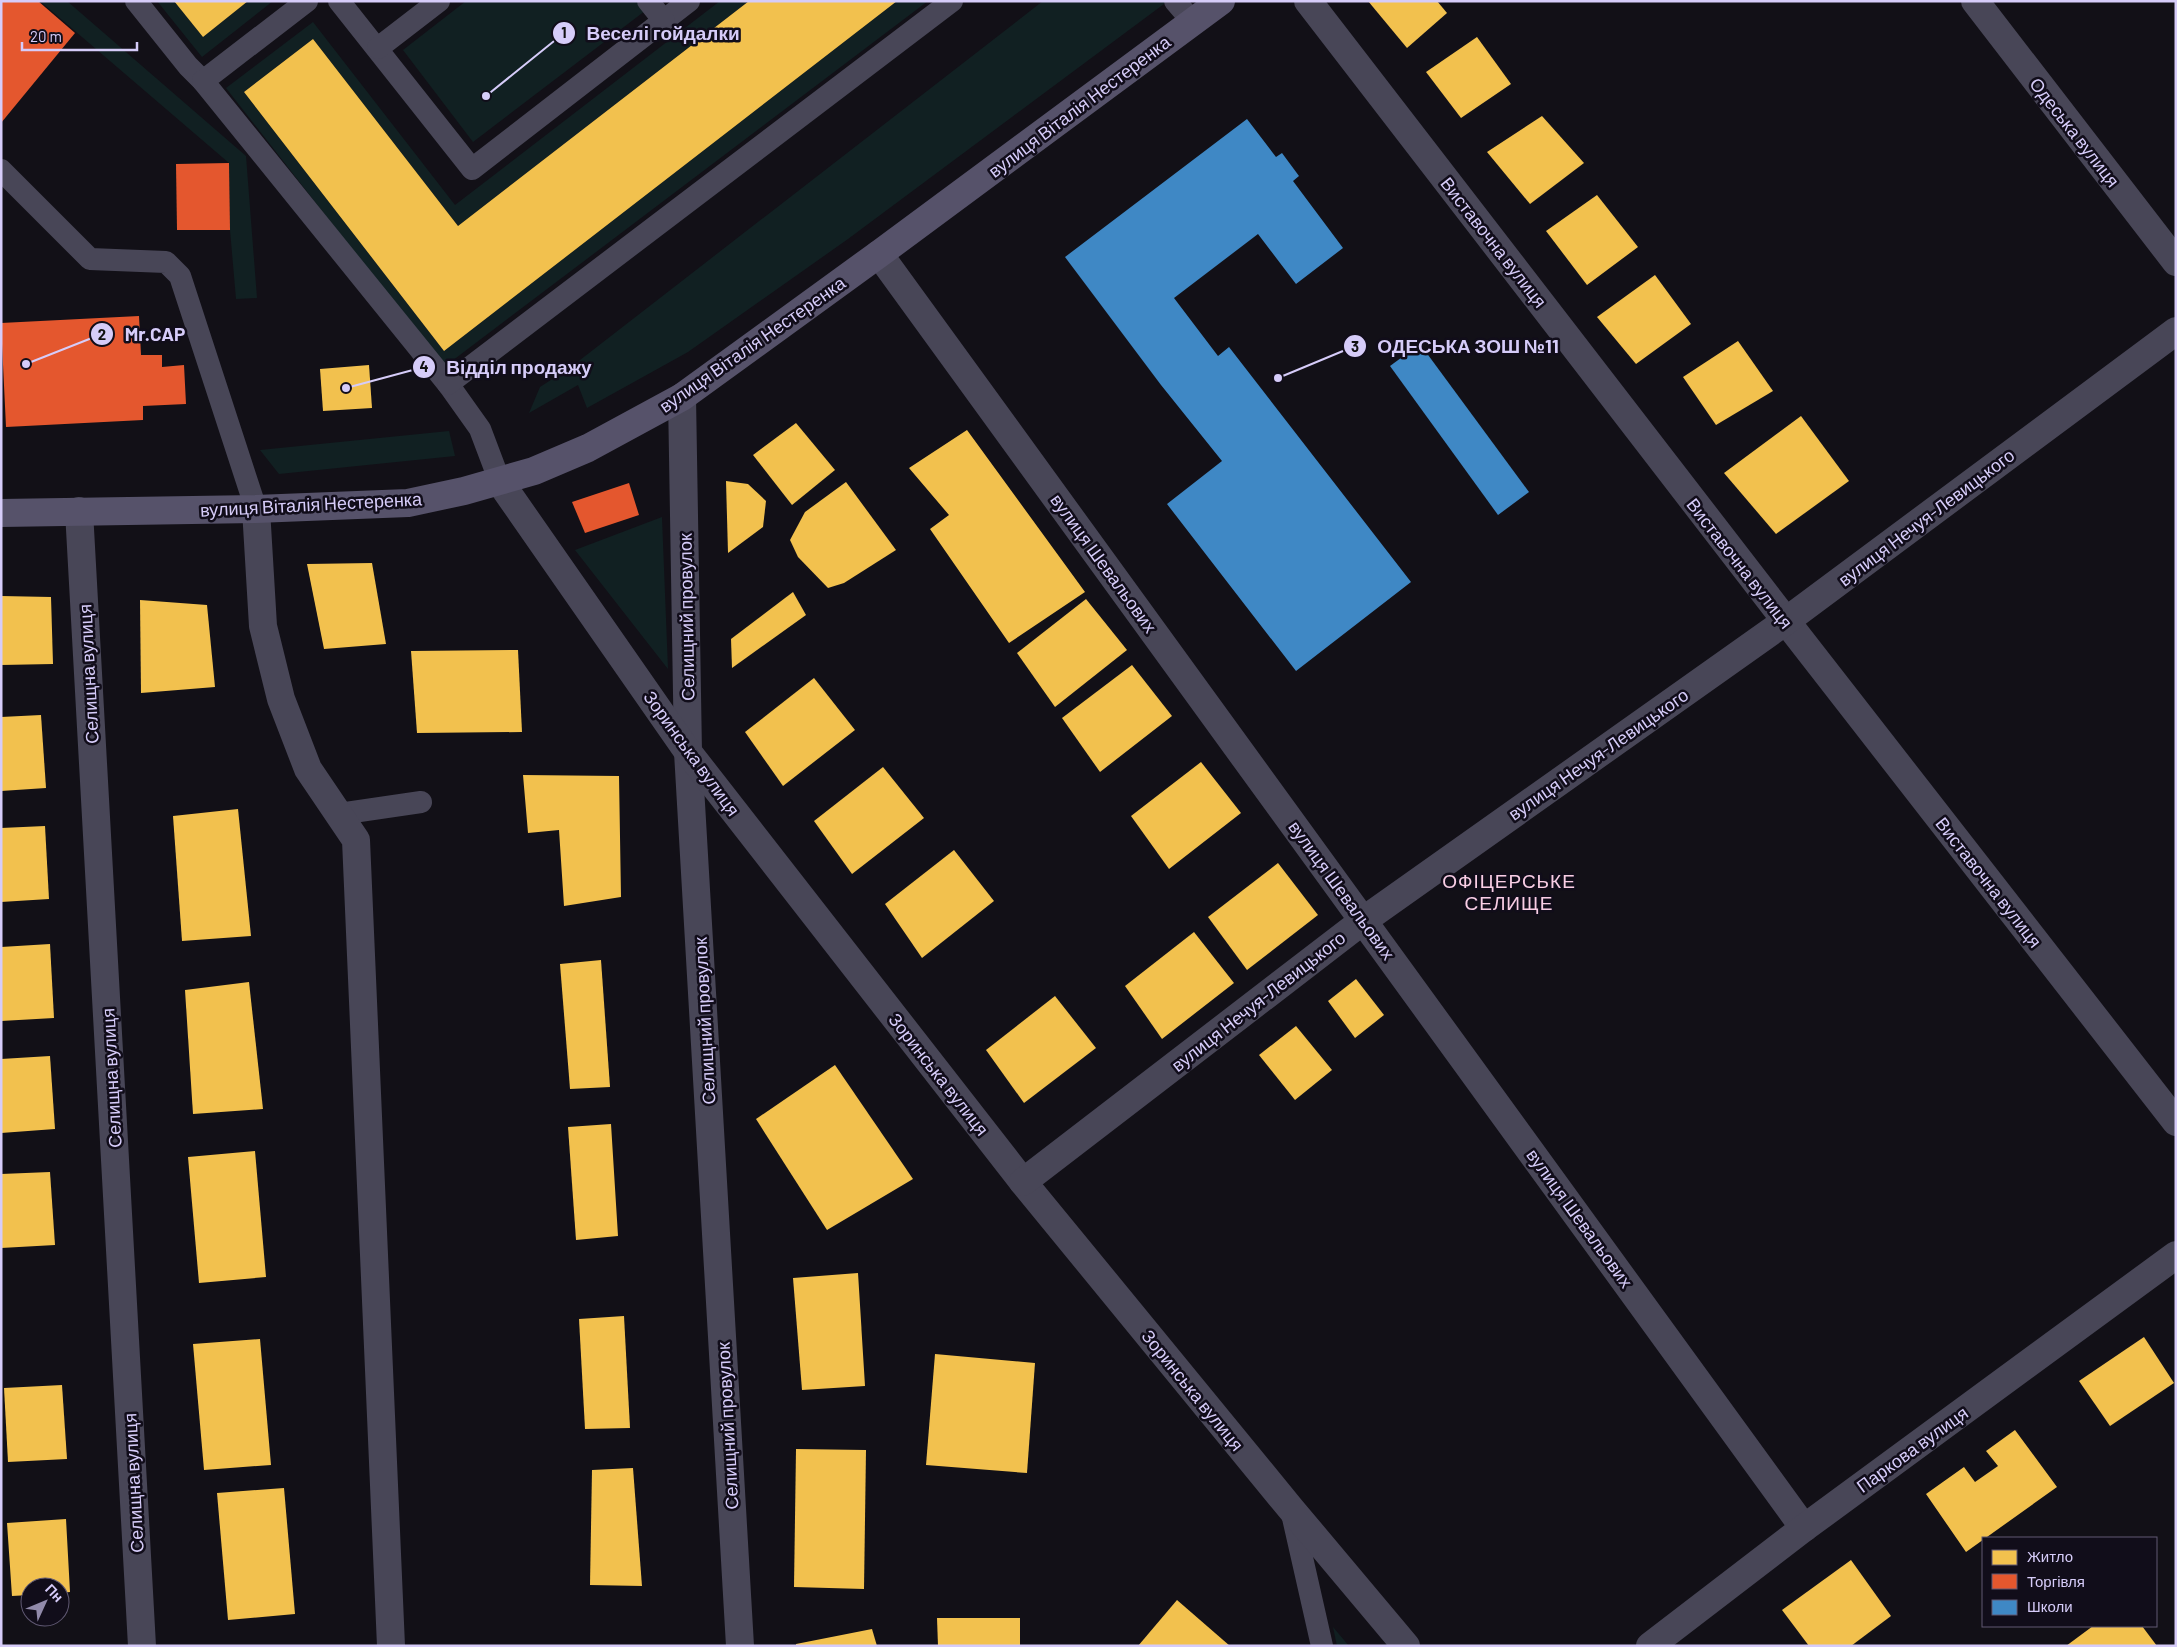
<svg xmlns="http://www.w3.org/2000/svg" width="2177" height="1647" viewBox="0 0 2177 1647" font-family="Barlow,sans-serif">
  <rect width="100%" height="100%" fill="#121017"/>
  <g fill="#112022">
    <polygon points="40,1 67,1 246,156 257,298 236,299 230,230 229,163"/>
    <polygon points="157,1 174,1 203,37 248,1 273,1 202,57"/>
    <polygon points="466,1 658,1 473,142 403,50"/>
    <polygon points="720,1 749,1 458,226 313,39 244,92 444,351 897,1 928,1 444,367 226,88 313,22 455,205"/>
    <polygon points="1043,1 1168,1 848,239 688,352 587,408 578,385 529,413 540,387 571,367"/>
    <polygon points="449,431 455,456 279,474 260,450"/>
    <polygon points="662,517 662,518 668,669 575,550"/>
    <polygon points="1333,1627 1349,1646 1337,1646"/>
  </g>
  <g fill="#f2c14e">
    <polygon points="174,1 248,1 203,37"/>
    <polygon points="749,1 897,1 444,351 244,92 313,39 458,226"/>
    <polygon points="1368,1 1437,1 1447,13 1407,48"/>
    <polygon points="1477,37 1511,84 1461,118 1426,72"/>
    <polygon points="1542,116 1584,163 1530,204 1487,152"/>
    <polygon points="1597,195 1638,247 1587,285 1546,231"/>
    <polygon points="1655,275 1691,324 1636,364 1597,317"/>
    <polygon points="1738,341 1773,391 1716,425 1683,377"/>
    <polygon points="369,365 372,408 323,411 320,369"/>
    <polygon points="1801,416 1849,481 1776,534 1724,473"/>
    <polygon points="796,423 835,470 792,505 753,455"/>
    <polygon points="967,430 1085,592 1009,643 930,529 949,515 909,468"/>
    <polygon points="726,481 748,484 766,501 763,527 728,553"/>
    <polygon points="846,482 896,550 844,583 828,588 798,557 790,540 805,512"/>
    <polygon points="372,563 386,644 324,649 307,564"/>
    <polygon points="793,592 806,615 732,668 731,639"/>
    <polygon points="1,596 51,597 53,664 1,665"/>
    <polygon points="1086,599 1127,650 1055,707 1017,653"/>
    <polygon points="140,600 207,605 215,687 141,693"/>
    <polygon points="518,650 522,732 417,733 411,651"/>
    <polygon points="1132,665 1172,716 1100,772 1062,718"/>
    <polygon points="814,678 855,730 783,786 745,732"/>
    <polygon points="41,715 46,788 1,791 1,717"/>
    <polygon points="1201,762 1241,813 1169,869 1131,816"/>
    <polygon points="883,767 924,818 852,874 814,821"/>
    <polygon points="523,775 619,776 621,897 564,906 559,830 528,833"/>
    <polygon points="238,809 251,936 182,941 173,816"/>
    <polygon points="45,826 49,899 1,902 1,828"/>
    <polygon points="954,850 994,901 922,958 885,904"/>
    <polygon points="1278,863 1318,915 1247,970 1208,917"/>
    <polygon points="1194,932 1234,983 1162,1039 1125,986"/>
    <polygon points="50,944 54,1018 1,1021 1,947"/>
    <polygon points="601,960 610,1087 570,1089 560,964"/>
    <polygon points="1356,979 1384,1015 1355,1038 1328,1001"/>
    <polygon points="249,982 263,1109 193,1114 185,990"/>
    <polygon points="1055,996 1096,1048 1024,1103 986,1050"/>
    <polygon points="1296,1026 1332,1070 1295,1100 1259,1055"/>
    <polygon points="50,1056 55,1129 1,1133 1,1059"/>
    <polygon points="835,1065 913,1179 827,1230 756,1119"/>
    <polygon points="611,1124 618,1236 576,1240 568,1127"/>
    <polygon points="255,1151 266,1277 199,1283 188,1157"/>
    <polygon points="50,1172 55,1245 1,1248 1,1174"/>
    <polygon points="858,1273 865,1386 802,1390 793,1278"/>
    <polygon points="624,1316 630,1428 585,1429 579,1319"/>
    <polygon points="2144,1337 2174,1383 2110,1426 2079,1381"/>
    <polygon points="260,1339 271,1465 204,1470 193,1344"/>
    <polygon points="935,1354 1035,1363 1027,1473 926,1465"/>
    <polygon points="62,1385 67,1459 8,1462 4,1388"/>
    <polygon points="2015,1430 2057,1487 1966,1552 1926,1494 1964,1467 1975,1482 1998,1466 1986,1451"/>
    <polygon points="796,1449 866,1450 864,1589 794,1587"/>
    <polygon points="633,1468 642,1586 590,1585 592,1470"/>
    <polygon points="284,1488 295,1614 228,1620 217,1493"/>
    <polygon points="66,1519 70,1592 60,1593 60,1587 30,1587 30,1595 12,1596 7,1523"/>
    <polygon points="1851,1560 1891,1616 1851,1646 1809,1646 1782,1610"/>
    <polygon points="1177,1600 1230,1646 1138,1646"/>
    <polygon points="937,1618 1020,1618 1020,1646 938,1646"/>
    <polygon points="2093,1626 2142,1626 2157,1646 2066,1646"/>
    <polygon points="872,1629 877,1646 796,1646 796,1644"/>
  </g>
  <g fill="#e4572e">
    <polygon points="1,1 38,1 75,33 1,123"/>
    <polygon points="229,163 230,230 177,230 176,164"/>
    <polygon points="139,316 141,355 162,355 162,367 184,365 186,404 143,406 143,420 6,427 1,323"/>
    <polygon points="629,483 639,515 585,533 572,502"/>
  </g>
  <g fill="#3f88c5">
    <polygon points="1247,119 1276,157 1282,153 1299,176 1293,181 1343,248 1296,284 1258,234 1174,298 1218,356 1229,347 1411,582 1296,671 1167,504 1222,461 1161,385 1065,257"/>
    <polygon points="1420,344 1529,492 1498,515 1390,366"/>
  </g>
  <g fill="none" stroke-linecap="round" stroke-linejoin="round">
    <g stroke="#484657" stroke-width="22">
      <polyline points="136,1 188,66 203,81"/>
      <polyline points="307,1 203,81 448,384 480,429 500,482"/>
      <polyline points="339,1 472,169 689,1"/>
      <polyline points="648,1 664,21"/>
      <polyline points="1175,1 1193,22"/>
      <polyline points="378,48 439,1"/>
      <polyline points="1,170 90,259 166,262 180,276 256,509"/>
      <polyline points="448,384 952,1"/>
      <polyline points="339,814 421,802"/>
      <polyline points="1291,1509 1322,1646"/>
    </g>
    <g stroke="#484657" stroke-width="28">
      <polyline points="1308,1 1786,621 2176,1122"/>
      <polyline points="1975,1 2176,262"/>
      <polyline points="879,254 1804,1528"/>
      <polyline points="682,397 688,752 740,1646"/>
      <polyline points="500,482 688,752 1023,1182 1291,1509 1406,1646"/>
      <polyline points="256,509 263,626 281,699 308,769 356,840 391,1646"/>
      <polyline points="79,511 142,1646"/>
      <polyline points="1023,1182 1364,920 1786,621 2176,331"/>
      <polyline points="1650,1646 1804,1528 2176,1255"/>
    </g>
    <polyline stroke="#56526a" stroke-width="28" points="1,513 256,509 408,503 464,491 534,471 588,448 682,397 879,254 1221,1"/>
  </g>
  <g text-anchor="middle" dominant-baseline="central" stroke-width="5" stroke-linejoin="round" paint-order="stroke">
    <g font-size="18" fill="#d6ccf9" stroke="#110d1a">
      <text transform="translate(1079 106) rotate(-37)">вулиця Віталія Нестеренка</text>
      <text transform="translate(2075 132) rotate(52)">Одеська вулиця</text>
      <text transform="translate(1494 242) rotate(52)">Виставочна вулиця</text>
      <text transform="translate(752 344) rotate(-35)">вулиця Віталія Нестеренка</text>
      <text transform="translate(311 504) rotate(-3)">вулиця Віталія Нестеренка</text>
      <text transform="translate(1926 517) rotate(-37)">вулиця Нечуя-Левицького</text>
      <text transform="translate(1104 563) rotate(54)">вулиця Шевальових</text>
      <text transform="translate(1740 563) rotate(52)">Виставочна вулиця</text>
      <text transform="translate(686 617) rotate(-91)">Селищний провулок</text>
      <text transform="translate(88 674) rotate(-93)">Селищна вулиця</text>
      <text transform="translate(692 753) rotate(54)">Зоринська вулиця</text>
      <text transform="translate(1598 754) rotate(-35)">вулиця Нечуя-Левицького</text>
      <text transform="translate(1989 882) rotate(52)">Виставочна вулиця</text>
      <text transform="translate(1342 890) rotate(54)">вулиця Шевальових</text>
      <text transform="translate(1258 1001) rotate(-38)">вулиця Нечуя-Левицького</text>
      <text transform="translate(704 1021) rotate(-93)">Селищний провулок</text>
      <text transform="translate(939 1074) rotate(52)">Зоринська вулиця</text>
      <text transform="translate(111 1078) rotate(-93)">Селищна вулиця</text>
      <text transform="translate(1580 1218) rotate(54)">вулиця Шевальових</text>
      <text transform="translate(1193 1390) rotate(51)">Зоринська вулиця</text>
      <text transform="translate(727 1426) rotate(-93)">Селищний провулок</text>
      <text transform="translate(1912 1449) rotate(-36)">Паркова вулиця</text>
      <text transform="translate(133 1483) rotate(-93)">Селищна вулиця</text>
    </g>
    <g font-size="19" letter-spacing="1" fill="#f9cee5" stroke="#110d1a">
      <text x="1509" y="880">ОФІЦЕРСЬКЕ<tspan x="1509" dy="22">СЕЛИЩЕ</tspan></text>
    </g>
  </g>
  <path fill="none" stroke="#d6ccf9" stroke-width="2" d="M486 96L564 33M26 364L102 334M1278 378L1355 346M346 388L424 367"/>
  <g fill="#d6ccf9" stroke="#110d1a" stroke-width="2">
    <circle cx="486" cy="96" r="5"/>
    <circle cx="26" cy="364" r="5"/>
    <circle cx="1278" cy="378" r="5"/>
    <circle cx="346" cy="388" r="5"/>
    <circle cx="564" cy="33" r="12"/>
    <circle cx="102" cy="334" r="12"/>
    <circle cx="1355" cy="346" r="12"/>
    <circle cx="424" cy="367" r="12"/>
  </g>
  <g font-size="15" text-anchor="middle" font-weight="bold" fill="#111">
    <text x="564" y="38">1</text>
    <text x="102" y="340">2</text>
    <text x="1355" y="352">3</text>
    <text x="424" y="372">4</text>
  </g>
  <g font-size="19" text-anchor="middle" font-weight="bold" fill="#d6ccf9" stroke="#110d1a" stroke-width="5" stroke-linejoin="round" paint-order="stroke">
    <text x="663" y="40">Веселі гойдалки</text>
    <text x="155" y="341">Mr.CAP</text>
    <text x="1468" y="353">ОДЕСЬКА ЗОШ №11</text>
    <text x="519" y="374">Відділ продажу</text>
  </g>
  <rect width="2177" height="1647" fill="none" stroke="#d6ccf9" stroke-width="5"/>
  <rect x="1982" y="1537" width="175" height="90" fill="#110d1a" stroke="#605973"/>
  <rect x="1992" y="1550" width="25" height="15" fill="#f2c14e" stroke="#605973"/>
  <text x="2027" y="1562" font-size="15" fill="#d6ccf9">Житло</text>
  <rect x="1992" y="1574" width="25" height="15" fill="#e4572e" stroke="#605973"/>
  <text x="2027" y="1587" font-size="15" fill="#d6ccf9">Торгівля</text>
  <rect x="1992" y="1600" width="25" height="15" fill="#3f88c5" stroke="#605973"/>
  <text x="2027" y="1612" font-size="15" fill="#d6ccf9">Школи</text>
  <g transform="translate(45 1602) rotate(46)"><circle r="24" fill="#110d1a" stroke="#605973"/>
  <path d="M0-4L9 19L0 12L-9 19Z" fill="#918aaa"/>
  <text y="-8" font-size="14" font-weight="bold" text-anchor="middle" fill="#d6ccf9">Пн</text>
  </g>
  <path d="M22 42v8h115v-8" fill="none" stroke="#d6ccf9" stroke-width="2.5"/>
  <text x="30" y="42" font-size="15" fill="#d6ccf9" stroke="#110d1a" stroke-width="4" paint-order="stroke">20 m</text>
</svg>
